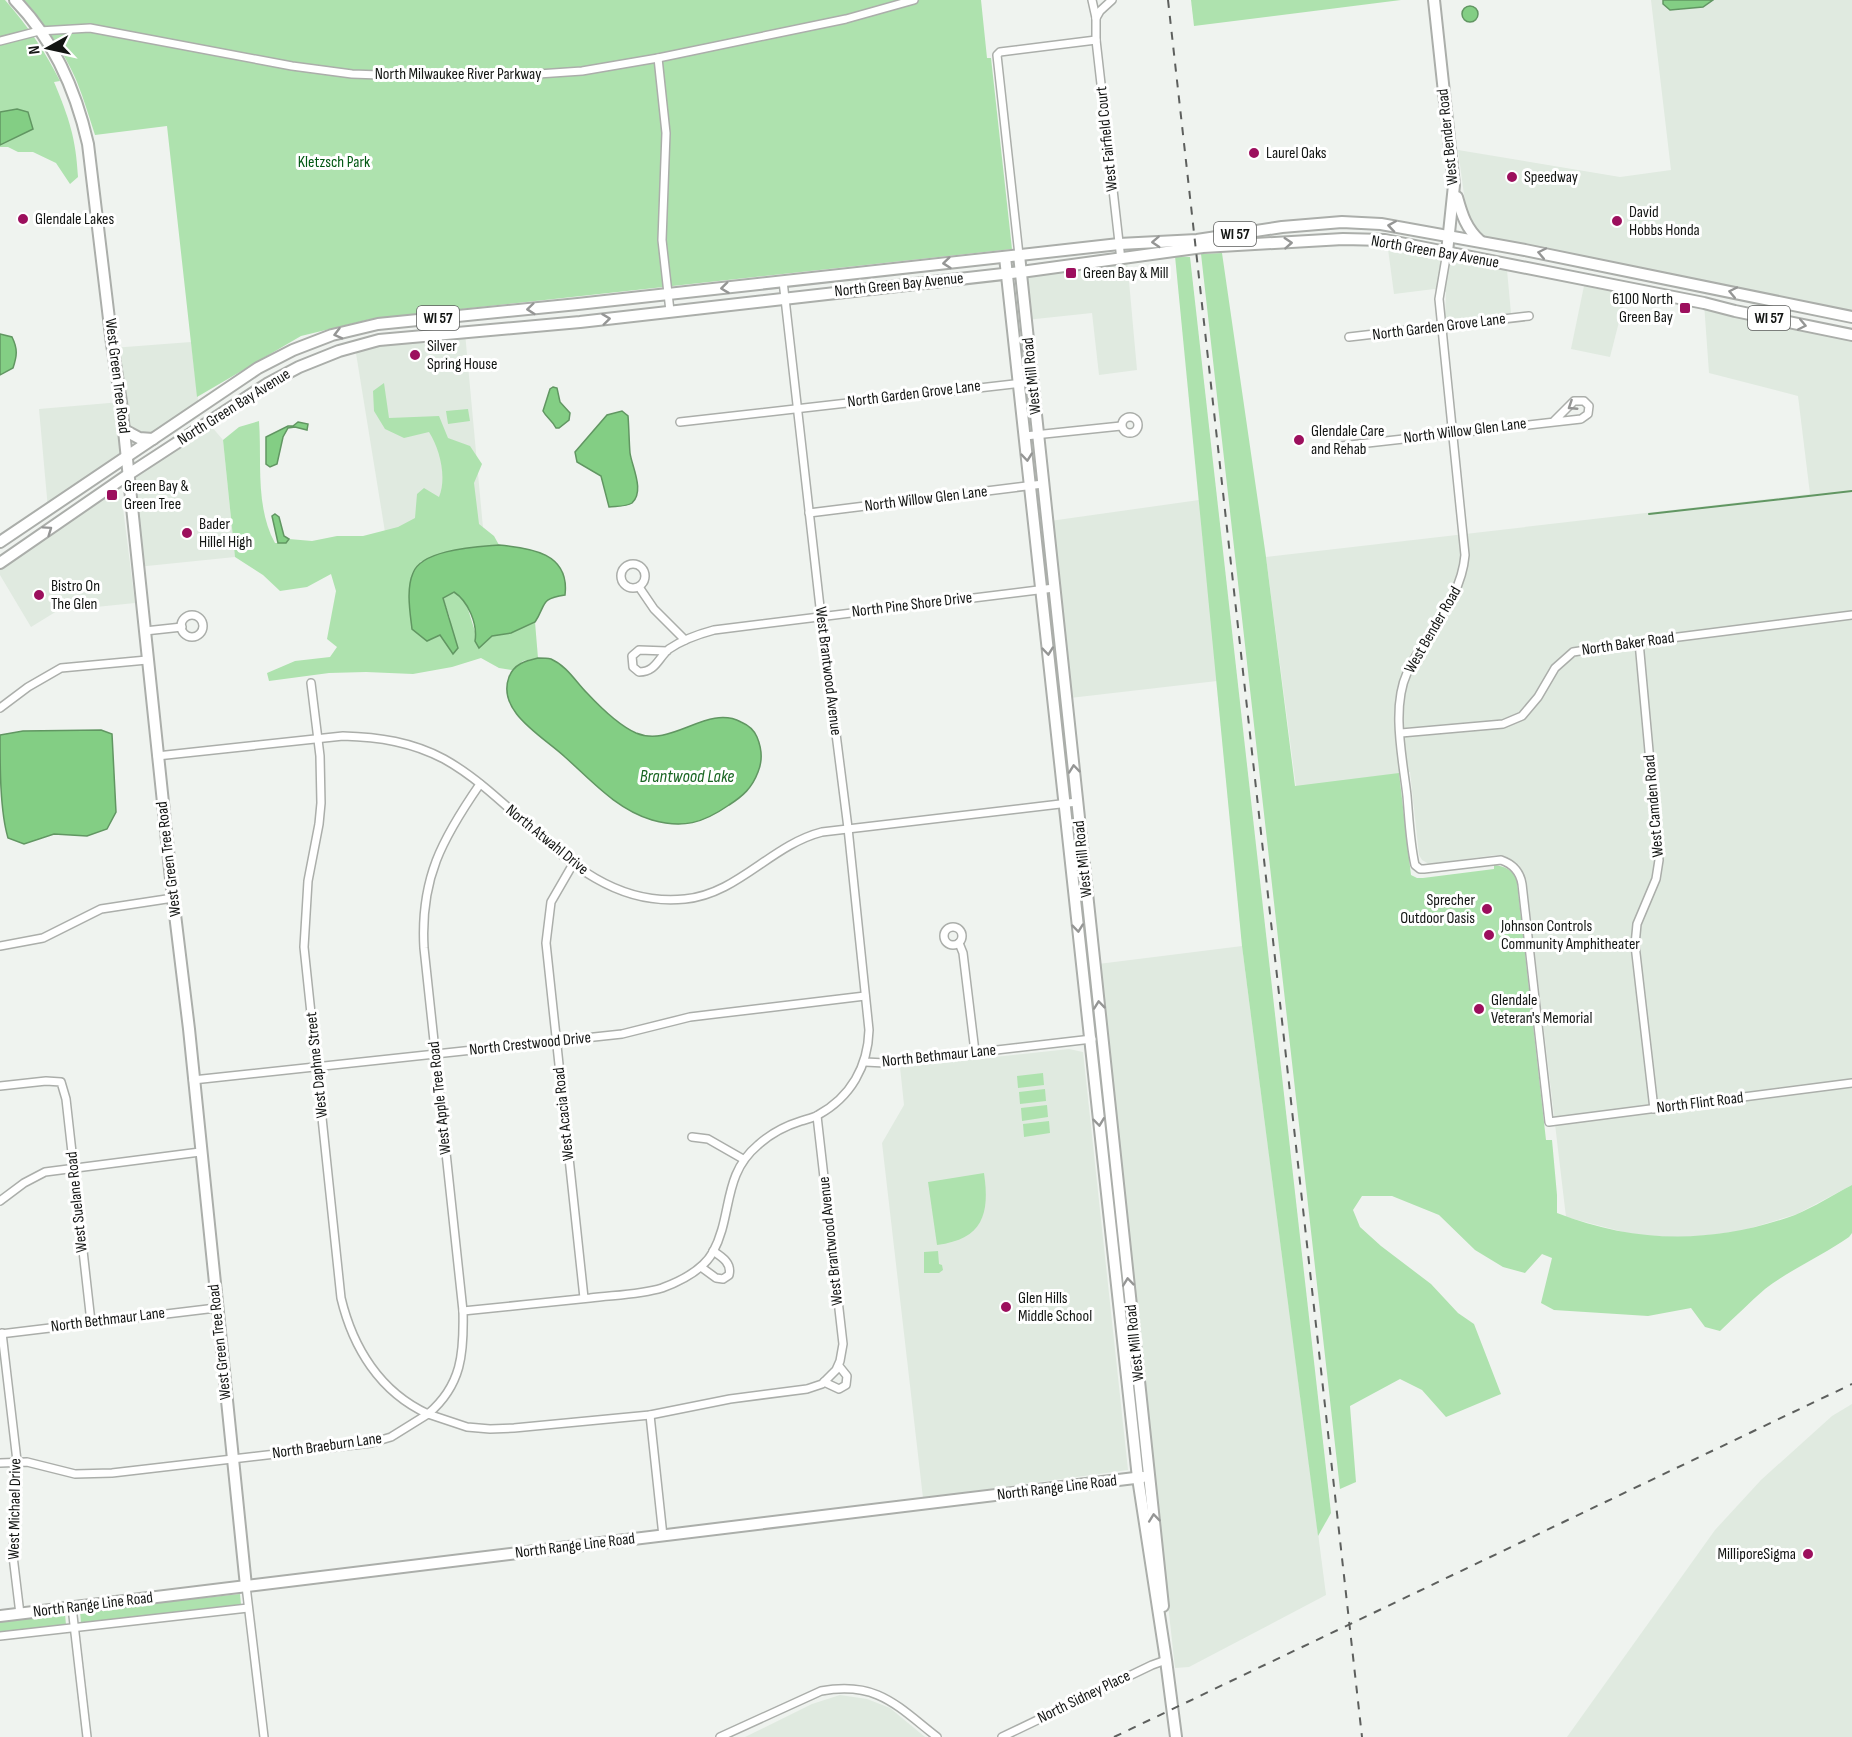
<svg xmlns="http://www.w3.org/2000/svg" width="1852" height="1737" viewBox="0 0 1852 1737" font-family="'Sofia Sans Condensed',sans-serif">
  <rect width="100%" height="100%" fill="#eff3ef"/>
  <g fill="#e0eae0">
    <polygon points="1651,0 1852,0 1852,313 1488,239 1478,234 1467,217 1458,150 1620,177 1671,170"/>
    <polygon points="1388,249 1424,253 1507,270 1511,313 1450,321 1445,316 1446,292 1434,289 1394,294"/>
    <polygon points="1127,259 1137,370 1099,375 1092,313 1026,320 1021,272"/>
    <polygon points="1584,286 1626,294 1610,357 1571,349"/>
    <polygon points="1704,303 1852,335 1852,1185 1797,1214 1741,1231 1684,1238 1631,1234 1566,1217 1526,879 1519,865 1503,856 1496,855 1429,864 1422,860 1419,855 1410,772 1296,787 1266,557 1810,494 1798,396 1709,373"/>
    <polygon points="465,333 483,528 386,538 355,347"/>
    <polygon points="191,342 199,408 153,439 124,430 126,456 48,509 39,409 121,402 112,348"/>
    <polygon points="211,426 223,440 235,557 137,567 129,474"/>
    <polygon points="109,496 122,500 135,603 57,611 31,627 0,575 0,569"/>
    <polygon points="1199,500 1217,681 1070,698 1050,521"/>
    <polygon points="1242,946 1326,1595 1189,1667 1175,1668 1098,964"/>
    <polygon points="1069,1049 1083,1052 1128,1470 923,1498 882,1143 904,1105 900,1067"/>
    <polygon points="1852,1404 1852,1737 1567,1737 1715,1530 1761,1480 1832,1416"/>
    <polygon points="840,1695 867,1699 890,1708 925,1737 745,1737 812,1704"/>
  </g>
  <g fill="#aee2ae">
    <path d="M0 0H5C27 25 45 51 60 81L54 82C69 118 76 138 78 177L70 184 56 163 33 152H18L8 147H0V145L33 128 17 109 0 112Z"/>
    <path d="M24 0H981L987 58H991L1012 249 371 319 301 336 197 397 167 126 95 135C89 117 84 99 77 82 66 55 43 21 24 0Z"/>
    <polygon points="1191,0 1401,0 1194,26"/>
    <path d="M1222 253 1266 557 1295 786 1399 773 1411 875 1417 878H1423L1494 869V865C1505 866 1514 870 1517 882L1546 1140H1552L1557 1195V1213C1636 1244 1715 1244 1795 1215 1814 1207 1833 1195 1852 1185V1233L1849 1237C1822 1256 1791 1269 1765 1289 1750 1302 1735 1317 1720 1331L1705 1327 1691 1308 1648 1316 1554 1310 1541 1303 1552 1258 1542 1254 1525 1273 1503 1267 1475 1250 1439 1215 1392 1196H1362L1353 1210 1360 1227 1381 1246 1431 1284 1458 1313 1474 1324 1501 1394 1446 1417 1422 1390 1400 1379 1350 1406 1356 1482 1340 1489 1201 254Z"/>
    <polygon points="1175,256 1190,257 1331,1513 1318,1536 1242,946"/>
    <path d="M384 383 389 418 439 416 448 438 470 446 482 464 474 483 479 524 494 536 499 545 454 550 420 562 440 634 453 653 450 618 443 598 454 591 465 600 480 647 492 636 511 633 535 622 538 658 523 661 512 670 499 668 481 658 452 667 413 674 366 672 329 673 269 681 267 673 295 661 330 657 337 647 327 639 336 591 331 574 307 587 280 591 263 575 235 557 223 440 239 427 259 421C262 461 255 507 275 543H286L289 539 312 541 337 536H363L398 527 415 518 417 494 424 488 439 497C447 478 440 449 429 432L404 438 385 429 374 411 373 391Z"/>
    <polygon points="468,409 470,421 448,424 446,411"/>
    <polygon points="1043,1073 1044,1085 1018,1088 1017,1076"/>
    <polygon points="1045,1089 1046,1101 1020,1104 1019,1092"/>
    <polygon points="1047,1105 1048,1117 1022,1121 1021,1108"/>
    <polygon points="1049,1121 1050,1133 1024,1137 1023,1124"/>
    <path d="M984 1173C990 1214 983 1239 937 1245L928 1182Z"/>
    <polygon points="938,1251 939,1264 942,1265 943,1270 939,1273 924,1273 924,1252"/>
    <polygon points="240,1594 241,1605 81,1623 80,1611"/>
    <polygon points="65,1614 66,1625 0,1633 0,1621"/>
  </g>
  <g fill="#83ce84" stroke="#619662" stroke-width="1.5">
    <polygon points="1663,0 1713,0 1703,7 1670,10 1663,4"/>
    <circle cx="1470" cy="14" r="8"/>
    <polygon points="17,109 28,112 33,129 0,145 0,112"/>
    <path d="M0 334 12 337C18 349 17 356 13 368L0 375Z"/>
    <path d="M553 387 557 388 560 402 570 413 569 420 559 428H556C552 420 546 417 543 411L550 389Z"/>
    <path d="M622 411 628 416C629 428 629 441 630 453 632 467 645 491 632 503 626 507 615 506 609 507L601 476 577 462 575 452 607 415Z"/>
    <polygon points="298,422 308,424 307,430 295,427 288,428 283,437 277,464 270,467 266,464 266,437 288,426 293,426"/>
    <polygon points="275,514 279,517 284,536 289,539 286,543 278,543 272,516"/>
    <path d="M499 545C531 548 570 553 565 595 539 599 547 604 535 622L511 633 492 636 479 648 475 641C478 624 468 601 454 592L443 598 458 648 453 654 440 635 427 641 412 629C410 612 406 589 413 573 422 549 477 547 499 545Z"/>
    <path d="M538 658C542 658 547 658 551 659 567 666 576 682 587 693 601 708 618 725 636 733 672 748 707 704 741 722 748 725 754 730 757 737 762 749 763 760 758 772 752 788 743 796 729 805 703 823 683 829 652 820 616 809 592 781 565 757 544 737 496 712 509 677 514 664 525 661 538 658Z"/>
    <path d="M101 730 112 734 116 812 107 829 87 836 54 834 24 844 8 838C0 811 0 766 0 735L23 731Z"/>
  </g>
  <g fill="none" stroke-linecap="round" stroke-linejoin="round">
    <polyline stroke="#619662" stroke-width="2" points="1649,514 1852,491"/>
    <defs>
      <g id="street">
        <polyline points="1092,0 1096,18 1096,40 1121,260"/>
        <polyline points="1096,18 1100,11 1112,0"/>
        <polyline points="0,41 39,31 90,28 292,66 352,74 435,77 509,76 582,71 658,58 846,19 914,0"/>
        <polyline points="658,58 666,133 662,240 670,311"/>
        <path d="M1447 252 1439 299 1465 555C1461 602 1425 632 1407 673 1391 708 1403 760 1407 796 1409 819 1410 843 1415 865L1420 869H1424L1501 860C1513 864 1520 872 1522 884L1549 1122 1852 1083"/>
        <polyline points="1019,255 997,55 1000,52 1096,40"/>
        <polyline points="1349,337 1529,316"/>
        <circle cx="1130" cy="425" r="8"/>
        <polyline points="680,422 1032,382"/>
        <polyline points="1025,436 1121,426"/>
        <polyline points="1341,446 1581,419 1588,414 1589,406 1584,401 1574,401 1554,421"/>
        <polyline points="809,513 1043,484"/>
        <circle cx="633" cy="576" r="12"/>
        <polyline points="639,587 654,609 685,640"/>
        <circle cx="192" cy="626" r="11"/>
        <polyline points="145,631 182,627"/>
        <polyline points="1639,642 1659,860 1656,879 1637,924 1635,945 1654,1109"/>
        <path d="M667 651 639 650 632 656 633 667 639 672C656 672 658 658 669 649 682 640 699 634 714 630L1054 588"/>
        <path d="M311 683 320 756 321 803 319 824 308 881 304 947 341 1298C353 1348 380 1392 428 1414 462 1385 464 1353 463 1311L424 948C420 879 442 839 480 784"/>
        <polyline points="0,708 28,687 61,668 147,660"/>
        <polyline points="1401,733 1503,724 1522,716 1538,697 1555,668 1573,652 1639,642 1852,615"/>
        <path d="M157 756 343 736C379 737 412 742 444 759 525 804 581 910 685 899 738 894 771 845 822 832L1077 802"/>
        <polyline points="573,864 551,902 546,943 584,1298"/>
        <circle cx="953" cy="936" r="9"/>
        <polyline points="959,943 963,953 975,1052"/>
        <polyline points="0,946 43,938 101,909 173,898"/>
        <polyline points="865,1062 885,1063 1092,1039"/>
        <polyline points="193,1080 622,1034 690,1017 865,996"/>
        <polyline points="0,1086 46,1081 61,1082 66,1099 91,1322"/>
        <polyline points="692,1137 708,1139 743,1159"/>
        <polyline points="0,1201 24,1183 45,1172 200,1152"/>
        <path d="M701 1267 716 1278 723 1279 729 1275C732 1263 722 1257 713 1251"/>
        <path d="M463 1311C505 1307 548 1302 590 1298 613 1295 639 1295 662 1288 681 1281 703 1270 713 1252 733 1215 722 1175 758 1145 770 1134 785 1126 801 1121 807 1119 813 1118 818 1115 851 1097 868 1066 869 1030L848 828 821 616 783 281"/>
        <polyline points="2,1333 17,1461 13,1556 20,1614"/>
        <polyline points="0,1334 216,1308"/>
        <polyline points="824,1382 839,1389 846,1385 847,1376 839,1366"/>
        <polyline points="650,1415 663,1536"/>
        <polyline points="0,1463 27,1462 75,1474 112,1473 371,1443 391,1437 428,1414 467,1427 490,1429 514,1428 650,1415 730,1399 807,1389 822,1384 836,1370 840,1361 843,1344 817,1116"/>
        <polyline points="246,1586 264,1737"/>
        <polyline points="72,1607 87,1737"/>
        <polyline points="0,1636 248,1608"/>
        <path d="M720 1737 821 1691C877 1681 896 1705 937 1737"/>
        <polyline points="1002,1737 1152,1665 1166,1660"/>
      </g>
      <g id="secondary">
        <path d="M15 0C53 39 76 91 88 144L112 344 121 402 173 898 189 1029 246 1586"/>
        <polyline points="1434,0 1454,185 1447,252"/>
        <path d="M1457 197C1462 215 1466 228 1480 241"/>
        <polyline points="1019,255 1163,1606"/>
        <polyline points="1005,257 1138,1478 1166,1660 1176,1737"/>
        <polyline points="0,1616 1143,1477"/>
      </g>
      <g id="primary">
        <polyline points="124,430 139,438 153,439"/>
        <polyline points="0,542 258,368 293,350 332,335 378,324 578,304 1119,244 1197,240 1282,227 1342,222 1381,224 1525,250 1852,317"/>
        <polyline points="0,563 129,474 267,384 299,367 339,351 379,340 580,322 1021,272 1203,247 1343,239 1385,240 1704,303 1735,311 1852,335"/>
      </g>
    </defs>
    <use href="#street" stroke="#abaeaa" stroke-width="10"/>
    <use href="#secondary" stroke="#abaeaa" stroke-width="14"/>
    <use href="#primary" stroke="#abaeaa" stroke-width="14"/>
    <use href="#street" stroke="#fff" stroke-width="7"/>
    <use href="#secondary" stroke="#fff" stroke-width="10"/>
    <use href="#primary" stroke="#fff" stroke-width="10"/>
    <g stroke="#5d5f5d" stroke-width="2" stroke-dasharray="8 8" stroke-linecap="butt">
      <polyline points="1168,0 1362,1737"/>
      <polyline points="1114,1737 1852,1384"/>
    </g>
  </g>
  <defs><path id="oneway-chevron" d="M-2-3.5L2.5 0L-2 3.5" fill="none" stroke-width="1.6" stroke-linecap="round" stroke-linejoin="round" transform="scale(1.5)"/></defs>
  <g stroke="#959695">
    <use href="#oneway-chevron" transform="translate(1392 226) rotate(-171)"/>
    <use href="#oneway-chevron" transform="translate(1156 242) rotate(177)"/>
    <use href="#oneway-chevron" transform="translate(1288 243) rotate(-4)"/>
    <use href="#oneway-chevron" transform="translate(1542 253) rotate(-168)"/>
    <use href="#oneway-chevron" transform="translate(947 263) rotate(174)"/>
    <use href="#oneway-chevron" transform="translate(725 288) rotate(173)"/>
    <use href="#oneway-chevron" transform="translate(1733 292) rotate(-168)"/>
    <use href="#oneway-chevron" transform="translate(531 309) rotate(174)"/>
    <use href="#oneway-chevron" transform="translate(606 319) rotate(-7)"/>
    <use href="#oneway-chevron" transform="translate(1802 325) rotate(12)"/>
    <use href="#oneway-chevron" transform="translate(338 334) rotate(165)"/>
    <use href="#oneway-chevron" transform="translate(1572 406) rotate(147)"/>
    <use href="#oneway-chevron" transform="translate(1027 457) rotate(84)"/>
    <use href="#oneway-chevron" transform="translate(48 530) rotate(-35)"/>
    <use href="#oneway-chevron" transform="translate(1048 651) rotate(84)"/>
    <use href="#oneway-chevron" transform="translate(1074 769) rotate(-96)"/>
    <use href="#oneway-chevron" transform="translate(1078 928) rotate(84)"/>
    <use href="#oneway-chevron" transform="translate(1099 1005) rotate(-96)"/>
    <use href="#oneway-chevron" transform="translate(1099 1122) rotate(83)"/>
    <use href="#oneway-chevron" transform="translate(1128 1282) rotate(-96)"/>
    <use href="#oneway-chevron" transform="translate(1154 1518) rotate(-96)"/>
  </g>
  <g fill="#9c0f5d" stroke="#fff" stroke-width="2">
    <circle cx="1254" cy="153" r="6"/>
    <circle cx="1512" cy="177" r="6"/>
    <circle cx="23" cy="219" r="6"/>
    <circle cx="1617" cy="221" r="6"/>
    <rect x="1065" y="267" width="12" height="12" rx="3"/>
    <rect x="1679" y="302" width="12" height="12" rx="3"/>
    <circle cx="415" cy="355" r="6"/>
    <circle cx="1299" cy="440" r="6"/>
    <rect x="106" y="489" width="12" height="12" rx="3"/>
    <circle cx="187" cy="533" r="6"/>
    <circle cx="39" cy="595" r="6"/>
    <circle cx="1487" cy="909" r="6"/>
    <circle cx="1489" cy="935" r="6"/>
    <circle cx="1479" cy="1009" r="6"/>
    <circle cx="1006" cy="1307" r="6"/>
    <circle cx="1808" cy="1554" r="6"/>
  </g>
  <g text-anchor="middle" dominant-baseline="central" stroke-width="6" stroke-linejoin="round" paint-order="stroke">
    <g fill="#fff" stroke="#5a5b5a" stroke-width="1.5">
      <rect x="1214" y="222" width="42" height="24" rx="4.5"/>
      <rect x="417" y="306" width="42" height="24" rx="4.5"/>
      <rect x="1748" y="306" width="42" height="24" rx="4.5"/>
    </g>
    <g font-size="15" font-weight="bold" fill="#131513">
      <text x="1235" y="234">WI 57</text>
      <text x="438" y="318">WI 57</text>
      <text x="1769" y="318">WI 57</text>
    </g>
    <g font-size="16" fill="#131513" stroke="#fff">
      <text x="458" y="74">North Milwaukee River Parkway</text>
      <text transform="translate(1448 137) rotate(-96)">West Bender Road</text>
      <text transform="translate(1107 139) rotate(-96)">West Fairfield Court</text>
      <text transform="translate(1435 252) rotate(10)">North Green Bay Avenue</text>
      <text transform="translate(899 285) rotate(-6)">North Green Bay Avenue</text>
      <text transform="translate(1439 327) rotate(-7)">North Garden Grove Lane</text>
      <text transform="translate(117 376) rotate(83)">West Green Tree Road</text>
      <text transform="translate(1032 376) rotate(-96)">West Mill Road</text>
      <text transform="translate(914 394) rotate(-7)">North Garden Grove Lane</text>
      <text transform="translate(234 407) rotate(-32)">North Green Bay Avenue</text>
      <text transform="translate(1465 431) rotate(-7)">North Willow Glen Lane</text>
      <text transform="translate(926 499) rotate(-7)">North Willow Glen Lane</text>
      <text transform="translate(912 605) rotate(-7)">North Pine Shore Drive</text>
      <text transform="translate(1433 630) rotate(-60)">West Bender Road</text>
      <text transform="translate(1628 644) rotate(-8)">North Baker Road</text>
      <text transform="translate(828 671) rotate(83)">West Brantwood Avenue</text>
      <text transform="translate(1654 806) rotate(-95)">West Camden Road</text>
      <text transform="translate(547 840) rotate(39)">North Atwahl Drive</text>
      <text transform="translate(169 859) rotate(-97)">West Green Tree Road</text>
      <text transform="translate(1083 859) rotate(-96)">West Mill Road</text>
      <text transform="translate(530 1044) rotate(-6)">North Crestwood Drive</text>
      <text transform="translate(939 1056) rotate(-6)">North Bethmaur Lane</text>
      <text transform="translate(317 1065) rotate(-96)">West Daphne Street</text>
      <text transform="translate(440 1098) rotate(-96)">West Apple Tree Road</text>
      <text transform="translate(1700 1103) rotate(-7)">North Flint Road</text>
      <text transform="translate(564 1114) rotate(-96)">West Acacia Road</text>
      <text transform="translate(77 1202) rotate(-96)">West Suelane Road</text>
      <text transform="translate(831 1241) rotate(-96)">West Brantwood Avenue</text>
      <text transform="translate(108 1320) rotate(-7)">North Bethmaur Lane</text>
      <text transform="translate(220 1342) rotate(-96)">West Green Tree Road</text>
      <text transform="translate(1135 1343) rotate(-96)">West Mill Road</text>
      <text transform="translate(327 1446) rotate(-8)">North Braeburn Lane</text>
      <text transform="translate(1057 1488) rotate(-7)">North Range Line Road</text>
      <text transform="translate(15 1509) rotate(-89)">West Michael Drive</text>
      <text transform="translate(575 1546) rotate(-7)">North Range Line Road</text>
      <text transform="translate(93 1605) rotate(-7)">North Range Line Road</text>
      <text transform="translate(1084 1697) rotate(-26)">North Sidney Place</text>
    </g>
    <g font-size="16" fill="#131513" stroke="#fff" text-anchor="start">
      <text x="1266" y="153">Laurel Oaks</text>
      <text x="1524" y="177">Speedway</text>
      <text x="1629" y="212">David<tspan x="1629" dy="18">Hobbs Honda</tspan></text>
      <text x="35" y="219">Glendale Lakes</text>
      <text x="1083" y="273">Green Bay &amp; Mill</text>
      <text x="1673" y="299" text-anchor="end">6100 North<tspan x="1673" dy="18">Green Bay</tspan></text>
      <text x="427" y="346">Silver<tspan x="427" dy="18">Spring House</tspan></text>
      <text x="1311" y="431">Glendale Care<tspan x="1311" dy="18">and Rehab</tspan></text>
      <text x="124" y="486">Green Bay &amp;<tspan x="124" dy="18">Green Tree</tspan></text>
      <text x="199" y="524">Bader<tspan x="199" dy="18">Hillel High</tspan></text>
      <text x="51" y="586">Bistro On<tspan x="51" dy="18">The Glen</tspan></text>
      <text x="1475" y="900" text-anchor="end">Sprecher<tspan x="1475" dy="18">Outdoor Oasis</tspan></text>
      <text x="1501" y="926">Johnson Controls<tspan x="1501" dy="18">Community Amphitheater</tspan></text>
      <text x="1491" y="1000">Glendale<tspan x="1491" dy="18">Veteran's Memorial</tspan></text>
      <text x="1018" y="1298">Glen Hills<tspan x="1018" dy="18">Middle School</tspan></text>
      <text x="1796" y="1554" text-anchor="end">MilliporeSigma</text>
    </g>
    <g font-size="16" fill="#025813" stroke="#fff">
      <text x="334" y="162">Kletzsch Park</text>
    </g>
    <g font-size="18" font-style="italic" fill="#186521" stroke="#fff">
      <text x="687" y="776">Brantwood Lake</text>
    </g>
  </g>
  <g transform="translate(48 48) rotate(262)" stroke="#ffffff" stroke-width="4.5" paint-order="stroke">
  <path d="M0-4.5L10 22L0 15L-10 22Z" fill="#131513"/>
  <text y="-9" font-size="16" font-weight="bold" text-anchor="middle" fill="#131513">N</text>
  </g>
</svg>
